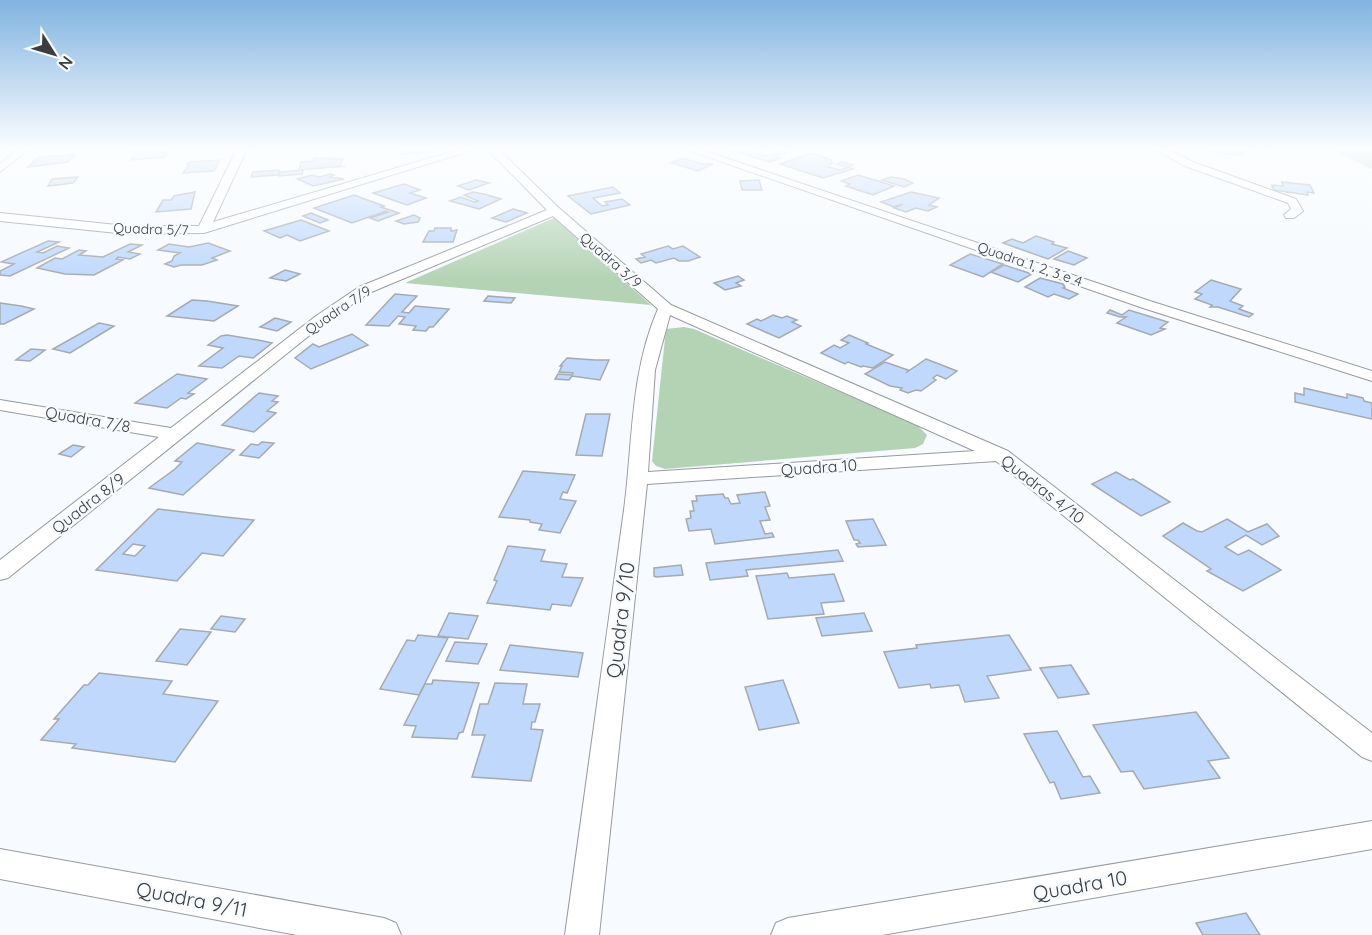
<svg xmlns="http://www.w3.org/2000/svg" width="1372" height="935" viewBox="0 0 1372 935" font-family="Quicksand,sans-serif">
  <rect width="100%" height="100%" fill="#f7fafe"/>
  <g fill="#b4d3b5">
    <polygon points="1331,149 1372,149 1372,169"/>
    <polygon points="554,218 651,305 405,283"/>
    <polygon points="684,327 694,329 917,425 927,435 923,444 915,448 665,469 656,466 652,461 666,329"/>
  </g>
  <g fill="#bfd8fc" stroke="#a5aab0" stroke-width="1.5" fill-rule="evenodd">
    <polygon points="136,149 166,149 164,153 168,153 165,157 131,160"/>
    <polygon points="402,149 429,149 428,152 404,154 401,154"/>
    <polygon points="736,149 749,149 745,150 766,156 782,151 786,153 775,156 781,158 769,162 732,150"/>
    <polygon points="1204,149 1248,149 1242,154 1234,155"/>
    <polygon points="812,153 831,160 832,163 828,167 840,170 848,167 837,164 842,162 853,165 848,167 853,169 823,178 780,164"/>
    <polygon points="75,154 68,162 28,167 36,159 43,157"/>
    <polygon points="314,158 343,159 339,167 345,166 299,170 301,162 313,161"/>
    <polygon points="683,158 702,164 713,164 698,171 671,163"/>
    <polygon points="220,160 214,171 183,173 189,165 187,164 190,162"/>
    <polygon points="279,170 278,175 251,177 253,172"/>
    <polygon points="303,170 302,174 279,176 280,172"/>
    <polygon points="330,174 334,175 330,177 344,179 313,186 297,179 312,175 319,177"/>
    <polygon points="858,175 878,181 894,186 873,195 846,186 850,184 841,181"/>
    <polygon points="78,177 73,183 48,186 52,179"/>
    <polygon points="891,177 904,179 913,183 904,187 882,180"/>
    <polygon points="476,180 489,183 469,190 458,186"/>
    <polygon points="759,180 762,190 742,190 740,181"/>
    <polygon points="1282,182 1310,185 1314,193 1307,192 1308,195 1274,190 1272,185 1283,186"/>
    <polygon points="404,184 420,190 410,193 426,198 407,205 373,193"/>
    <polygon points="613,187 620,193 593,198 602,206 608,205 605,202 622,199 630,205 591,214 568,196"/>
    <polygon points="195,192 191,209 156,212 163,200 171,200 174,196"/>
    <polygon points="473,192 484,194 501,199 479,209 450,201 461,197 474,202 478,201 464,195"/>
    <polygon points="911,192 939,198 929,205 937,207 928,211 916,208 906,212 894,208 903,204 894,207 881,202"/>
    <polygon points="354,195 384,206 381,207 399,213 378,221 370,218 388,212 386,211 352,223 314,208"/>
    <polygon points="513,209 527,213 506,222 492,218"/>
    <polygon points="311,213 328,220 320,223 303,216"/>
    <polygon points="414,215 420,218 418,222 404,224 396,221"/>
    <polygon points="301,220 329,231 300,241 287,235 280,238 264,231"/>
    <polygon points="435,228 451,228 451,231 457,230 453,242 423,242 429,231 434,231"/>
    <polygon points="1036,236 1054,242 1052,244 1067,248 1048,259 1003,243 1012,239 1023,243"/>
    <polygon points="48,241 59,242 37,252 43,253 57,246 69,248 10,276 0,275 0,271 14,264 1,262"/>
    <polygon points="208,243 230,251 212,258 217,260 202,265 181,265 174,267 165,264 172,261 174,256 180,253 158,250 169,244 189,247"/>
    <polygon points="130,244 142,245 128,252 140,254 130,259 118,257 116,259 123,260 94,275 65,274 37,268 55,258 62,259 79,250 86,251 79,255 103,257"/>
    <polygon points="668,246 673,249 683,246 700,257 688,261 679,261 674,258 656,263 651,260 641,263 636,259 645,257 641,254"/>
    <polygon points="1068,251 1087,258 1074,265 1054,259"/>
    <polygon points="970,254 1003,264 983,277 950,265"/>
    <polygon points="1004,265 1032,274 1018,282 991,272"/>
    <polygon points="285,270 300,274 286,281 270,278"/>
    <polygon points="738,276 744,280 736,283 741,286 725,290 714,283"/>
    <polygon points="1040,278 1063,284 1065,287 1063,288 1078,294 1069,299 1054,294 1048,297 1025,287"/>
    <polygon points="1211,280 1241,289 1230,301 1243,306 1239,309 1253,314 1249,317 1218,307 1210,307 1212,305 1195,299 1202,294 1195,292"/>
    <polygon points="395,294 417,296 402,312 409,313 415,306 449,309 433,327 429,327 426,331 413,330 416,326 399,324 405,317 398,316 389,326 366,325"/>
    <polygon points="488,296 515,298 511,303 484,301"/>
    <polygon points="192,300 207,301 238,306 214,321 167,316"/>
    <polygon points="0,303 21,306 34,309 4,324 0,324"/>
    <polygon points="1110,310 1122,315 1129,310 1168,322 1160,328 1165,329 1151,335 1117,323 1126,317 1120,317 1107,313"/>
    <polygon points="773,315 782,318 787,316 797,320 792,322 801,326 779,338 747,324 757,319 761,321"/>
    <polygon points="275,318 291,322 277,331 260,327"/>
    <polygon points="99,323 114,326 70,353 53,349"/>
    <polygon points="352,334 368,345 311,369 295,358 313,344 319,347"/>
    <polygon points="227,335 258,340 272,343 253,358 239,356 222,368 199,366 223,348 208,345 221,336"/>
    <polygon points="849,335 868,343 866,344 893,355 873,368 863,366 861,367 848,362 845,364 821,353 834,345 840,348 849,343 841,340"/>
    <polygon points="31,349 45,350 30,361 16,360"/>
    <polygon points="567,358 595,360 609,360 600,380 572,376 569,380 555,379 558,374 572,375 573,373 559,372 562,366 560,366"/>
    <polygon points="926,359 957,371 946,379 937,375 933,378 936,380 921,391 916,390 908,393 900,390 902,388 890,386 865,374 885,362 908,370 907,372"/>
    <polygon points="177,374 207,379 188,393 194,394 186,399 181,398 167,408 135,403"/>
    <polygon points="1304,388 1347,398 1347,394 1363,398 1364,401 1372,403 1372,419 1295,402 1295,393 1304,395"/>
    <polygon points="259,393 278,396 272,401 278,402 267,411 276,413 254,432 222,425"/>
    <polygon points="586,414 610,414 602,456 576,455"/>
    <polygon points="262,442 274,443 259,458 240,455 251,444 258,445"/>
    <polygon points="197,443 234,450 183,495 149,488 175,469 182,462 175,461"/>
    <polygon points="73,445 84,447 71,457 59,454"/>
    <polygon points="523,471 575,475 567,493 563,492 560,499 576,501 560,533 539,530 542,524 530,522 530,520 499,517"/>
    <polygon points="1116,472 1130,480 1133,479 1170,502 1141,516 1092,484"/>
    <polygon points="765,492 770,506 765,507 770,520 760,521 765,534 772,533 774,537 715,544 711,529 689,531 686,519 691,518 690,511 694,511 692,501 697,501 696,496 723,494 725,498 728,498 731,504 740,503 737,495"/>
    <path d="M158 509 225 517 254 520 223 556 202 553 177 581 96 570ZM133 544 145 546 135 556 123 554Z"/>
    <polygon points="873,519 886,545 858,547 856,544 860,543 858,540 854,540 846,521"/>
    <polygon points="1227,519 1248,532 1267,524 1279,536 1262,545 1246,535 1225,547 1238,555 1249,550 1281,570 1243,591 1207,571 1211,569 1163,536 1183,523 1197,531 1202,532"/>
    <polygon points="508,546 545,550 541,561 567,564 562,577 583,578 571,606 552,604 550,610 487,603 497,581 494,580"/>
    <polygon points="838,550 843,561 746,570 748,576 710,580 706,563"/>
    <polygon points="681,565 683,575 656,577 654,576 654,568"/>
    <polygon points="787,573 789,578 834,574 844,601 821,603 824,614 768,619 756,576"/>
    <polygon points="449,613 478,616 468,639 438,636"/>
    <polygon points="864,613 872,631 822,636 816,618"/>
    <polygon points="221,616 245,619 235,632 211,629"/>
    <polygon points="180,629 211,632 187,665 156,661"/>
    <polygon points="418,635 448,638 419,695 380,689 407,640 415,641"/>
    <polygon points="1009,635 1031,670 987,676 999,698 965,702 959,685 931,688 930,684 899,688 884,652 917,648 916,645"/>
    <polygon points="455,642 487,644 478,664 446,661"/>
    <polygon points="510,645 583,653 578,677 500,670"/>
    <polygon points="1071,665 1089,694 1058,698 1040,668"/>
    <polygon points="99,673 172,681 163,694 218,701 175,762 72,748 76,744 41,740 59,719 54,719 84,685 88,685"/>
    <polygon points="433,680 479,683 463,732 459,733 457,739 412,737 416,726 404,725 425,684 432,684"/>
    <polygon points="783,680 799,723 759,730 745,687"/>
    <polygon points="495,683 527,684 523,704 540,704 535,722 532,722 531,729 543,730 531,781 472,777 485,735 472,735 480,704 488,704"/>
    <polygon points="1196,712 1229,758 1208,761 1220,778 1144,789 1133,771 1121,772 1093,725"/>
    <polygon points="1057,731 1083,777 1090,776 1100,793 1061,799 1054,782 1050,783 1024,734"/>
    <polygon points="1246,913 1260,935 1203,935 1196,923"/>
  </g>
  <g fill="none" stroke-linecap="round" stroke-linejoin="round">
    <defs>
      <g id="street">
        <polygon points="18,149 29,149 0,172 0,164"/>
        <polygon points="237,149 247,149 213,222 461,149 476,149 204,233 127,234 0,221 0,213 127,226 199,226"/>
        <path d="M487 149H498L559 208 671 305 1008 451 1372 733V761L1362 757 996 461 647 484 599 935H565C585 793 604 652 624 510 633 442 630 373 658 309L553 216 369 293 326 322 8 578 0 580V560L159 437 0 410V400L171 428 316 316 359 287 547 210ZM670 315 975 451 648 472 655 370Z"/>
        <polygon points="685,149 699,149 1153,302 1372,371 1372,381 1143,308"/>
        <polygon points="1155,149 1167,149 1193,162 1296,199 1303,211 1294,218 1286,218 1284,215 1291,209 1288,203 1185,166"/>
        <polygon points="1372,821 1372,849 882,935 771,935 776,923 788,918"/>
        <polygon points="0,849 384,918 396,923 401,935 297,935 0,879"/>
      </g>
    </defs>
    <use href="#street" stroke="#969aa1" stroke-width="2"/>
    <use href="#street" fill="#fff" fill-rule="evenodd"/>
  </g>
  <linearGradient id="sky" x2="0" y2="1"><stop stop-color="#81b3e1"/><stop offset="0.53" stop-color="#fbfdff"/><stop offset="1" stop-color="#fbfdff" stop-opacity="0"/></linearGradient>
  <rect width="1372" height="280" fill="url(#sky)"/>
  <g text-anchor="middle" dominant-baseline="central" stroke-width="5" stroke-linejoin="round" paint-order="stroke">
    <g font-size="14" fill="#3b3d3f" stroke="#f7fafe">
      <text transform="translate(151 229) rotate(2)">Quadra 5/7</text>
      <text transform="translate(611 260) rotate(41)">Quadra 3/9</text>
      <text transform="translate(1030 264) rotate(19)">Quadra 1, 2, 3 e 4</text>
      <text transform="translate(338 310) rotate(-34)">Quadra 7/9</text>
    </g>
    <g font-size="16" fill="#3b3d3f" stroke="#f7fafe">
      <text transform="translate(88 419) rotate(10)">Quadra 7/8</text>
      <text transform="translate(819 467) rotate(-4)">Quadra 10</text>
      <text transform="translate(1043 489) rotate(38)">Quadras 4/10</text>
      <text transform="translate(88 503) rotate(-38)">Quadra 8/9</text>
    </g>
    <g font-size="20" fill="#3b3d3f" stroke="#f7fafe">
      <text transform="translate(620 620) rotate(-83)">Quadra 9/10</text>
      <text transform="translate(1080 885) rotate(-10)">Quadra 10</text>
      <text transform="translate(192 899) rotate(11)">Quadra 9/11</text>
    </g>
  </g>
  <g transform="translate(54 54) rotate(127)" stroke="#f7fafe" stroke-width="4.5" paint-order="stroke">
  <path d="M0-4.5L10 22L0 15L-10 22Z" fill="#3b3d3f"/>
  <text y="-9" font-size="16" font-weight="bold" text-anchor="middle" fill="#3b3d3f">N</text>
  </g>
</svg>
